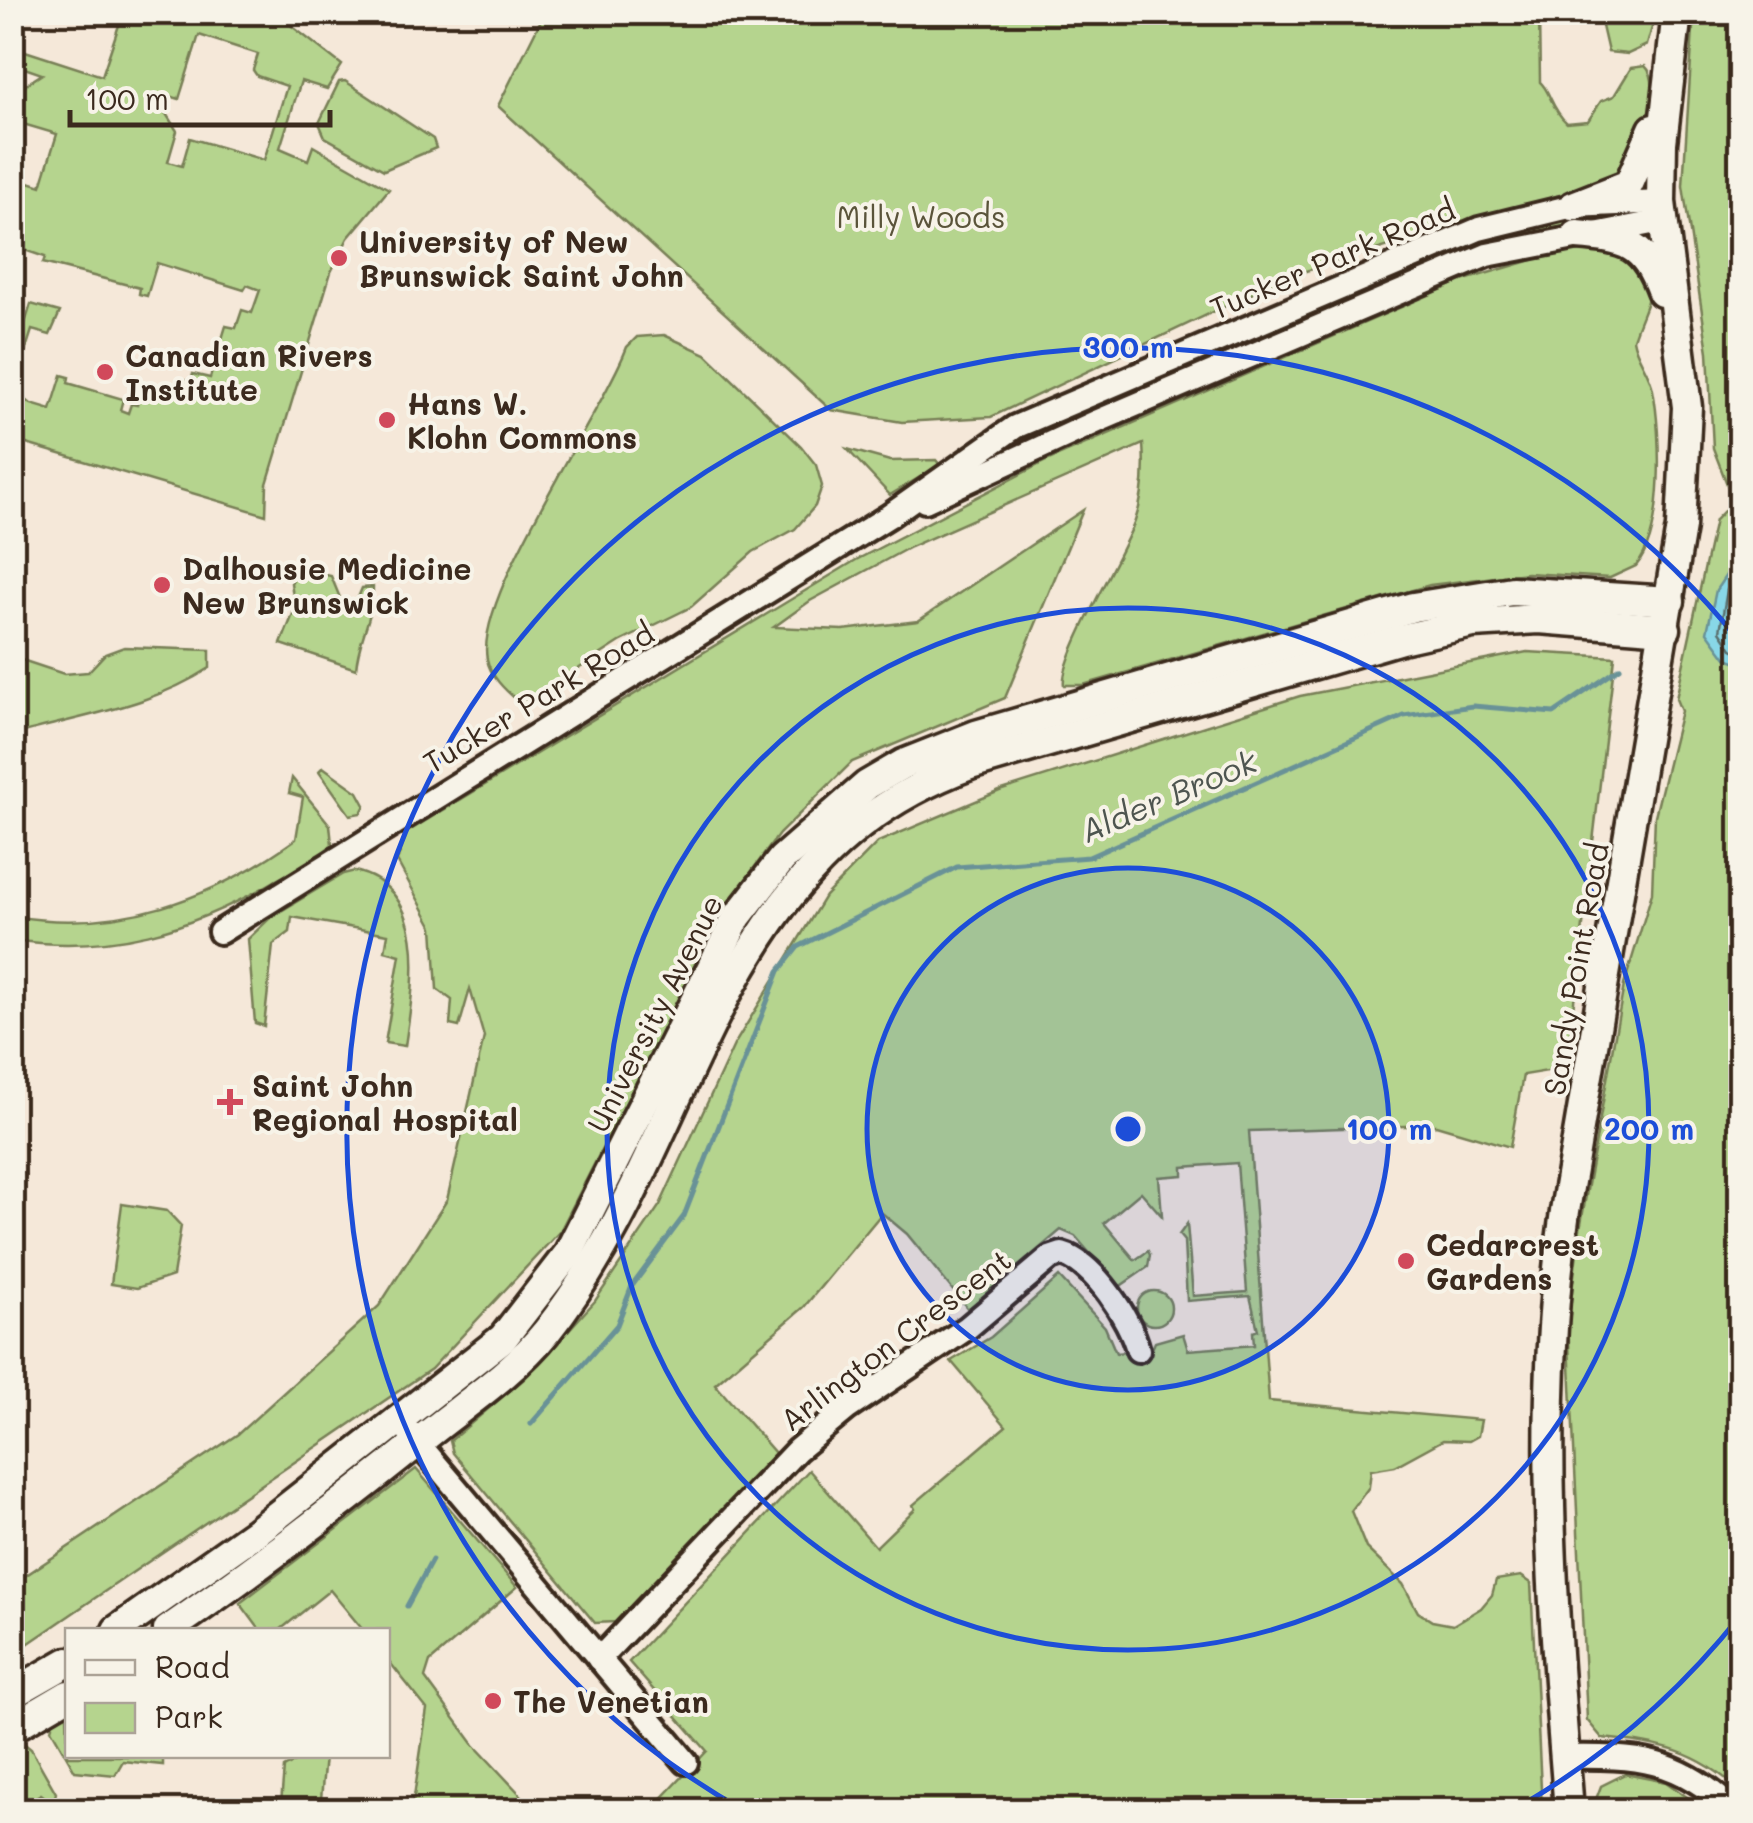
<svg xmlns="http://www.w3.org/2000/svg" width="1753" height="1823" viewBox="0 0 1753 1823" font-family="Mali,sans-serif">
  <rect width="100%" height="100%" fill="#f5e8d9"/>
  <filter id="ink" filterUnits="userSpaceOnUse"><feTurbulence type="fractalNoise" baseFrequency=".01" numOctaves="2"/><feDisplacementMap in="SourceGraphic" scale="20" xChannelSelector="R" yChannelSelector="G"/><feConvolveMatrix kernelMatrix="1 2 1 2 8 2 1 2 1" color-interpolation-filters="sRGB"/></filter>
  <g filter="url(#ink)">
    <g fill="#b5d48e" stroke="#787f56" stroke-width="2.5" fill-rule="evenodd">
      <path d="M545 12 1539 13 1540 82C1550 90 1551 109 1567 123L1588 121 1601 101 1614 96 1631 68 1645 66C1664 82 1641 145 1628 162 1621 171 1612 176 1603 182L1289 276 991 417 902 422 831 410 498 106Z"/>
      <path d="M123 13H275L342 65 327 89 301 81 280 148 308 160 313 146 389 189 348 238 331 272 267 484 266 515 13 440V363L31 304 60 312 50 335 32 330 13 389 31 404 51 410 62 375 69 377 68 383 123 399 120 410 128 413 131 404 137 405 143 386 174 395 180 378 191 381 193 374 210 378 226 326 236 328 242 310 252 313 260 290 247 285 244 290 157 263 147 296 139 294 140 288 43 263 45 257 13 246V177L41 186 57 134 13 121V93L42 74 13 64V47L102 76ZM199 35 258 54 253 70 257 76 287 86 264 160 190 138 182 166 168 162 177 131 163 109 167 95 179 99Z"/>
      <polygon points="1606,13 1656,13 1647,45 1628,54 1608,52 1602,26"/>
      <path d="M1694 13H1740V1791C1698 1751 1659 1743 1602 1738L1587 1720 1568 1322 1580 1229 1624 985 1652 893 1655 816 1681 711 1676 699 1715 520 1727 508 1730 492 1713 448 1708 352 1683 186Z"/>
      <polygon points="345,81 433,139 436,148 384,170 325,137 319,123 339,82"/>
      <polygon points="1618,212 1624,214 1621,219 1561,227 1480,247 989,460 1048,424 1467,244 1560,219"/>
      <path d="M1573 248 1623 252C1661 296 1649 290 1633 339 1636 358 1650 372 1653 390 1661 433 1665 532 1636 566L1610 578 1527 573 1430 585 1083 685H1064C1059 659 1123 554 1135 521 1144 496 1145 470 1143 444L910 547 810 601 774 627 843 630 918 621 1083 510 1005 698 852 762 779 834 727 905 560 1231 431 1369 13 1654V1584L238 1434 379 1306 447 1200 484 1037 470 989 459 1027 450 1025 452 1000 437 989 433 927 397 861 407 832 856 560 1046 461 1461 281Z"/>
      <path d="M664 335 706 354 801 446 816 465 822 486 815 506 795 529 753 552 691 607 620 642 536 696 518 701C505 690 490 676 487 659 474 597 602 413 627 347L637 337Z"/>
      <polygon points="847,449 890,461 936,460 940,465 890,495"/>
      <path d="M299 569 331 576 345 610 355 605 362 588 373 587C374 618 358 639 356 669L281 644 295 609 291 583Z"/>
      <path d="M124 647 210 650V668C148 708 82 715 13 735V657L64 674 88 672 105 654Z"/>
      <polygon points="1527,652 1615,657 1566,1068 1523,1075 1510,1147 1436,1125 1249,1131 1269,1401 1481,1420 1478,1436 1469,1441 1443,1440 1395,1466 1371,1470 1369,1487 1351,1511 1366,1548 1403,1584 1418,1612 1432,1621 1453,1625 1481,1608 1492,1595 1496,1580 1521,1576 1531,1583 1542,1810 651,1810 707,1751 629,1662 809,1470 876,1547 915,1509 913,1505 1006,1426 951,1361 991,1337 1059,1277 1105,1327 1116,1353 1152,1349 1155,1342 1183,1334 1188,1350 1254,1345 1253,1332 1258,1330 1250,1296 1187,1301 1184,1241 1179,1235 1187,1224 1193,1296 1247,1292 1237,1163 1183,1167 1183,1175 1159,1177 1162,1216 1141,1192 1104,1223 1135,1260 1148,1251 1150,1255 1148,1267 1119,1287 1075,1236 1061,1230 968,1309 907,1234 882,1213 804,1307 715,1384 775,1453 615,1622 595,1623 453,1453 450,1441 525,1378 595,1301 660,1205 734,1045 825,896 878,842 1002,790 1300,696"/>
      <polygon points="323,767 358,792 365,805 361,813 350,815 319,771"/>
      <path d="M292 778 330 825 332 844C316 861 292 871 273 882 190 931 109 954 13 940V916C118 934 211 900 296 839L303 797 289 793Z"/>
      <path d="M355 871C433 890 413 990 405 1046L385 1043 400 955 385 951 388 934 292 917 290 932 273 945 264 1026 255 1023 248 939 271 917 343 874Z"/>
      <polygon points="122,1204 167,1211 181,1226 173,1276 137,1288 111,1284"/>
      <circle cx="1154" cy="1308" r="17"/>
      <polygon points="416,1469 517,1587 430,1662 425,1678 474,1745 535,1810 412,1810 427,1709 388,1660 388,1630 363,1630 330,1590 280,1630 260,1630 240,1603"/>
      <polygon points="67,1713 68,1756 163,1756 163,1765 123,1761 115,1775 75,1771 51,1729 53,1722"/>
      <polygon points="21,1741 31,1749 56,1793 53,1803 41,1794 13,1810 13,1745"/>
      <polygon points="305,1756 325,1756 320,1810 291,1810 291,1805 281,1804 284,1768"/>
      <polygon points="1625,1774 1666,1782 1705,1810 1592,1810 1601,1786"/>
    </g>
    <polygon fill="#88d7e7" stroke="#699297" stroke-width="2.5" points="1740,554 1740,553 1740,663 1726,658 1707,632 1716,590"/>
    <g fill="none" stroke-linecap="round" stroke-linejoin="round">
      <polyline stroke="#5a6f6e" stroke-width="2.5" points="1740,567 1727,590 1720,631 1732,649 1740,653"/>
      <g stroke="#699297" stroke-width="5">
        <polyline points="531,1424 617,1325 632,1286 684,1216 779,971 798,947 957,867 1089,857 1404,716 1473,706 1554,713 1620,668"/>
        <polyline points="407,1606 432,1560"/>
      </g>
      <defs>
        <g id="minor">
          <polyline points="925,501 1098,421 1487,255 1662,221"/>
          <polyline points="220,932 889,516 1015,427 1479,229 1573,206 1661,202"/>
          <polyline points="408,1431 686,1762"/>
          <path d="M599 1659 797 1450 848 1408 967 1328 1050 1258 1062 1254C1094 1263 1130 1319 1138 1350"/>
          <path d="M1565 1757C1638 1756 1678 1758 1733 1810"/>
        </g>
        <g id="major">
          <polyline points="1573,206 1629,184 1653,129"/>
          <path d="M1577 235C1627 239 1644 243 1662 292"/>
          <polyline points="117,1630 256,1532 503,1338 568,1254 737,917 782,859 867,785 903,764 976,735 1413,607 1512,591 1670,601"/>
          <path d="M168 1630C257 1569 343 1503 427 1435 468 1402 514 1372 547 1331 700 1138 708 860 970 765L1401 639 1473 623 1539 619 1666 629"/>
          <polyline points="12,1694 68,1662"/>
          <polyline points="12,1728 68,1695"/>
          <path d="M1569 1810C1553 1613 1536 1408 1565 1211L1681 527 1687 407 1661 202 1662 143 1677 12"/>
        </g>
      </defs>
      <use href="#minor" stroke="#3b2a1e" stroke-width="30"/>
      <use href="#major" stroke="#3b2a1e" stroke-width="35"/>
      <use href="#minor" stroke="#f7f3e8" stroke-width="22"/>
      <use href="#major" stroke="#f7f3e8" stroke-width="28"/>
    </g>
  </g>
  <circle cx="1128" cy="1129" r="261" fill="#1d4ed8" fill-opacity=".12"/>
  <g fill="none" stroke="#1d4ed8" stroke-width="5">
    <circle cx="1128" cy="1129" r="261"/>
    <circle cx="1128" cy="1129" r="521"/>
    <path d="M1740 1616A782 782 0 0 1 1513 1810M743 1810A782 782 0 1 1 1740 642"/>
  </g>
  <g fill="#d1495b" stroke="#f7f3e8" stroke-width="4">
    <circle cx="339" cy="258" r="10"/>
    <circle cx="105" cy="372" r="10"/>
    <circle cx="387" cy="420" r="10"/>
    <circle cx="162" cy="585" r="10"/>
    <path d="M225 1087h10v10h10v10h-10v10h-10v-10h-10v-10h10z"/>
    <circle cx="1406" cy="1261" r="10"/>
    <circle cx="493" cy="1701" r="10"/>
  </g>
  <g text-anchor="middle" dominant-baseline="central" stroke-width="8" stroke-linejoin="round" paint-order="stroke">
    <g font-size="30" fill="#5a543a" stroke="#f7f3e8">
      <text x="921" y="216">Milly Woods</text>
    </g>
    <g font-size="30" font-weight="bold" fill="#3b2a1e" stroke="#f7f3e8" text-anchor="start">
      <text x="359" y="241">University of New<tspan x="359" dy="34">Brunswick Saint John</tspan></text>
      <text x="125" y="355">Canadian Rivers<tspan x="125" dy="34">Institute</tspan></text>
      <text x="407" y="403">Hans W.<tspan x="407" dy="34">Klohn Commons</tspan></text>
      <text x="182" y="568">Dalhousie Medicine<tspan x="182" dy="34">New Brunswick</tspan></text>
      <text x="252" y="1085">Saint John<tspan x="252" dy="34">Regional Hospital</tspan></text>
      <text x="1426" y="1244">Cedarcrest<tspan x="1426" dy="34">Gardens</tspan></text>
      <text x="513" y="1701">The Venetian</text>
    </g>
    <g font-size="30" fill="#3b2a1e" stroke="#f7f3e8">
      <text transform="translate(1332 258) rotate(-23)">Tucker Park Road</text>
      <text transform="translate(538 697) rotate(-31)">Tucker Park Road</text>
      <text transform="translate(1575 969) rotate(-80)">Sandy Point Road</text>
      <text transform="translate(654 1013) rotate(-63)">University Avenue</text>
      <text transform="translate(895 1339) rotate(-37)">Arlington Crescent</text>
    </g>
    <g font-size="32" font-style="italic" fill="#4e5550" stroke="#f7f3e8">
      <text transform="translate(1168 795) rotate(-23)">Alder Brook</text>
    </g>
  </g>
  <circle cx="1128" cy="1129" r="15" fill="#1d4ed8" stroke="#f7f3e8" stroke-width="5"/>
  <g font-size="30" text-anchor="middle" font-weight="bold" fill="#1d4ed8" stroke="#f7f3e8" stroke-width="8" stroke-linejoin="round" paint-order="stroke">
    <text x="1128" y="358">300 m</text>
    <text x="1389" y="1140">100 m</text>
    <text x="1649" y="1140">200 m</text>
  </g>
  <rect width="1753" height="1823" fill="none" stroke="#f7f3e8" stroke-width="50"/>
  <rect x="25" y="25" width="1703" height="1773" fill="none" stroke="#3b2a1e" stroke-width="4" filter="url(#ink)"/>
  <rect x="65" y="1628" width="325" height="130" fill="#f7f3e8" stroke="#aca397" stroke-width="2.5"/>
  <rect x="85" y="1660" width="50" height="15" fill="#f7f3e8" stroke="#aca397" stroke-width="2.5"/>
  <text x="155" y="1678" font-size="30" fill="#3b2a1e">Road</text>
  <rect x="85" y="1703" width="50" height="30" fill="#b5d48e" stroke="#aca397" stroke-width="2.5"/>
  <text x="155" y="1728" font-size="30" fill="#3b2a1e">Park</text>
  <path d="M70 110v15h260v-15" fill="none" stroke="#3b2a1e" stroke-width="5"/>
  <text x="85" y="110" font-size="30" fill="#3b2a1e" stroke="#f7f3e8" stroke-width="8" paint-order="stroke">100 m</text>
</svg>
